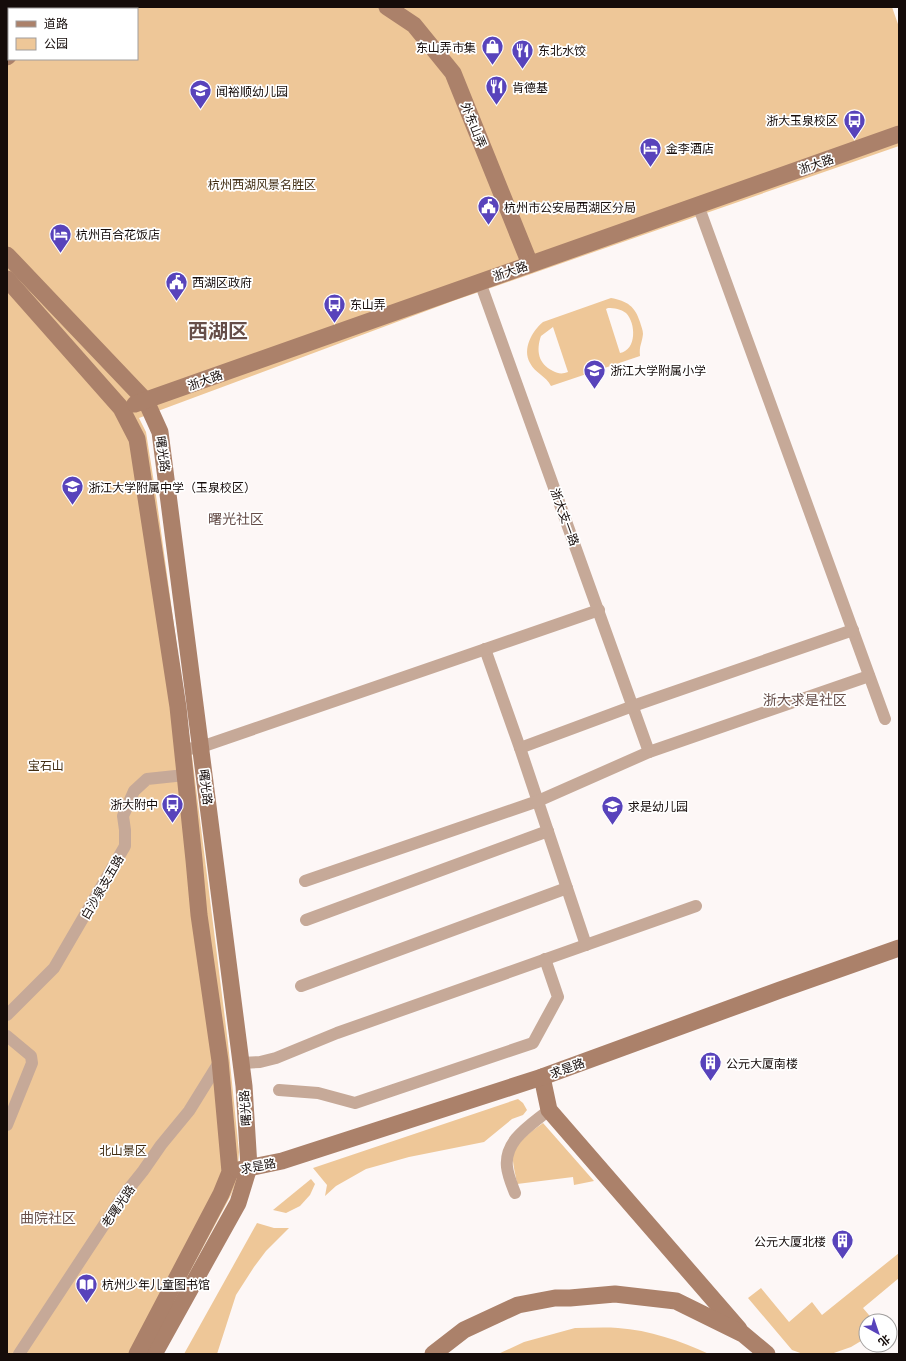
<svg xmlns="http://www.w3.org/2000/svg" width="906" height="1361" viewBox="0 0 906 1361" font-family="Inter,'Noto Sans SC',sans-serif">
  <rect width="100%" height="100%" fill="#fdf7f6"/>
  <g fill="#eec798" fill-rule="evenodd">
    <path d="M7 7H892L899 27V146L453 301 139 418 146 432 157 502 192 756 228 1043 239 1152 237 1180 231 1195 146 1354H7ZM9 9H137V59H9Z"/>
    <path d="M611 298C627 301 635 306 640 322 641 326 643 330 643 334 642 344 639 345 640 356L551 386C546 376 535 373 530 363 522 349 532 331 543 322ZM608 308C614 308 621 309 626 313 636 323 637 350 620 353L606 309ZM553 327 568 372C563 374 558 374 553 371 538 364 536 350 541 336Z"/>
    <polygon points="518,1099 523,1103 527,1110 523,1115 512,1119 484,1142 409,1157 366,1169 336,1186 325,1196 327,1185 313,1168"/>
    <path d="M543 1123 594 1181 574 1185 573 1177 517 1184C516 1176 512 1163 513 1155 515 1143 533 1130 543 1123Z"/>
    <polygon points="311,1179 315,1184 310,1195 300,1206 286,1213 273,1210"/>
    <polygon points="257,1223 274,1228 289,1228 266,1251 254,1267 236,1295 217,1354 184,1354"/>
    <polygon points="899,1253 899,1278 863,1308 874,1321 866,1321 866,1338 851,1347 831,1354 803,1354 792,1350 748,1298 761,1288 789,1322 812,1302 822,1315"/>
    <path d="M575 1328C589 1328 603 1327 618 1328 649 1330 681 1341 709 1354H498L524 1342Z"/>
  </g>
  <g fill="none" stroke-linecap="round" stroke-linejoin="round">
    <g stroke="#c6a998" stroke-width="12">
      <polyline points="698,205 885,719"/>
      <polyline points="480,282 649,752"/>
      <polyline points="485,649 520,748 586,945"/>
      <polyline points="520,748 633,706 853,630"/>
      <polyline points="182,750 201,747 599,610"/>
      <polyline points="305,881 538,801 649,752 869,676"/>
      <polyline points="306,920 548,831"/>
      <polyline points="301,986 567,888"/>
      <polyline points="7,1015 54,968 125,846 125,830 123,816 134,791 147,779 185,775"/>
      <polyline points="7,1036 31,1056 32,1063 7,1125"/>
      <polyline points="241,1063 260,1062 276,1058 337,1033 696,906"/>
      <polyline points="279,1090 318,1093 355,1103 533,1043 558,997 545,959"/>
      <path d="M515 1193C512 1185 508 1176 507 1167 504 1140 531 1125 549 1110"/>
      <polyline points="19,1354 123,1196 143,1171 161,1145 189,1111 220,1061"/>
    </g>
    <g stroke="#ab816a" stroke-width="17">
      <polyline points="387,7 414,25 453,73 530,264"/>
      <polyline points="58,9 60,7"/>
      <polyline points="7,57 9,55"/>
      <polyline points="7,255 146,401 160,432 244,1086 249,1167 238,1203 154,1354"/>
      <polyline points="7,279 121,408 137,439 178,707 194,860 199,915 220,1061 230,1172 221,1194 137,1354"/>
      <polyline points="135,404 899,134"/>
      <polyline points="542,1077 549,1110 739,1329"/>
      <polyline points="238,1170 282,1161 542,1077 780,990 899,948"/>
      <polyline points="433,1354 464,1330 518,1305 555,1298 570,1298 615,1294 676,1301 743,1334 767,1354"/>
    </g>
  </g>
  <defs>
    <symbol id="shop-pin" viewBox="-11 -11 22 30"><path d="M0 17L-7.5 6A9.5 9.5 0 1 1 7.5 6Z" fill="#5843bb" stroke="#fff"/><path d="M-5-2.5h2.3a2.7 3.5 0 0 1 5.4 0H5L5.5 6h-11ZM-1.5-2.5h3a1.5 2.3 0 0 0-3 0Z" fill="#fff"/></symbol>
    <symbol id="restaurant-pin" viewBox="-11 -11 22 30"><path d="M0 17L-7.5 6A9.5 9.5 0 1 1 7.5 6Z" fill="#5843bb" stroke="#fff"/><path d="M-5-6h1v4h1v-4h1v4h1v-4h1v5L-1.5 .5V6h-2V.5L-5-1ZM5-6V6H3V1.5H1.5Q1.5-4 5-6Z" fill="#fff"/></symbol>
    <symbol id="school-pin" viewBox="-11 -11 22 30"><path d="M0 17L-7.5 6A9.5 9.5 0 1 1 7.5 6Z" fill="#5843bb" stroke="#fff"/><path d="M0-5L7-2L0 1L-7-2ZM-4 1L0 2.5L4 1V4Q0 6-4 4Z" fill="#fff"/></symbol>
    <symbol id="bus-pin" viewBox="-11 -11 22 30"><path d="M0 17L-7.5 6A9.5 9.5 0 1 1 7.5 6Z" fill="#5843bb" stroke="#fff"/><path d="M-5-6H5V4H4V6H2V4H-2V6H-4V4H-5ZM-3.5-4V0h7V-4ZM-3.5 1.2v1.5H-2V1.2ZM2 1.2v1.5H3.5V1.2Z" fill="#fff"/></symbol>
    <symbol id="hotel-pin" viewBox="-11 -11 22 30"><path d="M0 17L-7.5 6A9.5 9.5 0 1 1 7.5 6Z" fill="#5843bb" stroke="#fff"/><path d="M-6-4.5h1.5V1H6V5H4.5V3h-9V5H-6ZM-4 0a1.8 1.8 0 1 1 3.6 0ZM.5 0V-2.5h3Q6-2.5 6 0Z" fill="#fff"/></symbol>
    <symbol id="civic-pin" viewBox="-11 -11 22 30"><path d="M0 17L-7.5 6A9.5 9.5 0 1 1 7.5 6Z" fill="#5843bb" stroke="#fff"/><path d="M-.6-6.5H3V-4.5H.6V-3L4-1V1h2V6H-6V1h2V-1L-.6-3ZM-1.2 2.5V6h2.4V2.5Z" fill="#fff"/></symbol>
    <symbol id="building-pin" viewBox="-11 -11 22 30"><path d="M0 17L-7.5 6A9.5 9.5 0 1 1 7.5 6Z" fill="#5843bb" stroke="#fff"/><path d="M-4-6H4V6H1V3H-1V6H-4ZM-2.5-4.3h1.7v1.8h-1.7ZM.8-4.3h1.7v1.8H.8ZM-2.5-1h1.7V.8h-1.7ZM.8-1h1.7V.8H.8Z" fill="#fff"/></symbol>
    <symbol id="library-pin" viewBox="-11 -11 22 30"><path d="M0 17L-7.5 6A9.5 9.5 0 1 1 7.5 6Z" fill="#5843bb" stroke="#fff"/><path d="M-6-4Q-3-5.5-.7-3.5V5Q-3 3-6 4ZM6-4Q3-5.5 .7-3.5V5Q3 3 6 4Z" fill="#fff"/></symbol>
  </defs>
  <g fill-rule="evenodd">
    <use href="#shop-pin" x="480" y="34" width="25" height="34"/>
    <use href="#restaurant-pin" x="510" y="38" width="25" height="34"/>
    <use href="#restaurant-pin" x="484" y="74" width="25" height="34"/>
    <use href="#school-pin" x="188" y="78" width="25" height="34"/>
    <use href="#bus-pin" x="842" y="108" width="25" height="34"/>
    <use href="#hotel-pin" x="638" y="136" width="25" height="34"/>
    <use href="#civic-pin" x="476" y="194" width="25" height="34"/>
    <use href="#hotel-pin" x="48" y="222" width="25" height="34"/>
    <use href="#civic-pin" x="164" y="270" width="25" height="34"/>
    <use href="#bus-pin" x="322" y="292" width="25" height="34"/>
    <use href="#school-pin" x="582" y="358" width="25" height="34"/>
    <use href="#school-pin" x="60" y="474" width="25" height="34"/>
    <use href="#bus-pin" x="160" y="792" width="25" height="34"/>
    <use href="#school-pin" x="600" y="794" width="25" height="34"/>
    <use href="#building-pin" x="698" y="1050" width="25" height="34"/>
    <use href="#building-pin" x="830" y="1228" width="25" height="34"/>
    <use href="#library-pin" x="74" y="1272" width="25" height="34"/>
  </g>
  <g text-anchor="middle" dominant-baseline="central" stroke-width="3.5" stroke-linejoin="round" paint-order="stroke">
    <g font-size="12" fill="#150c0a" stroke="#fff" text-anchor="start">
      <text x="476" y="47" text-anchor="end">东山弄市集</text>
      <text x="538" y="50">东北水饺</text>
      <text x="512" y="87">肯德基</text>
      <text x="216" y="91">闻裕顺幼儿园</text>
      <text x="838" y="120" text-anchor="end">浙大玉泉校区</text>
      <text x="666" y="148">金李酒店</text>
      <text x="504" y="207">杭州市公安局西湖区分局</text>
      <text x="76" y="234">杭州百合花饭店</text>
      <text x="192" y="282">西湖区政府</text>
      <text x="350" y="304">东山弄</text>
      <text x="610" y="370">浙江大学附属小学</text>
      <text x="88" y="487">浙江大学附属中学（玉泉校区）</text>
      <text x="158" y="804" text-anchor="end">浙大附中</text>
      <text x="628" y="806">求是幼儿园</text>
      <text x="726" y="1063">公元大厦南楼</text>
      <text x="826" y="1241" text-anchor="end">公元大厦北楼</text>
      <text x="102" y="1284">杭州少年儿童图书馆</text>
    </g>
    <g font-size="12" fill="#150c0a" stroke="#fff">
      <text transform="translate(474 125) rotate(68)">外东山弄</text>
      <text transform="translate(816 164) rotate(-19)">浙大路</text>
      <text transform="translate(510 271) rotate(-19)">浙大路</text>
      <text transform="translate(205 380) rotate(-20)">浙大路</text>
      <text transform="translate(163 454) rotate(82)">曙光路</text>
      <text transform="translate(565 517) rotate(70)">浙大支一路</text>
      <text transform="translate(206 787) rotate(83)">曙光路</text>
      <text transform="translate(102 887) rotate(-60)">白沙泉支五路</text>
      <text transform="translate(567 1068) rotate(-20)">求是路</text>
      <text transform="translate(245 1108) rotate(-94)">曙光路</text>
      <text transform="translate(258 1166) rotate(-11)">求是路</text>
      <text transform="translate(118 1206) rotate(-55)">老曙光路</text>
    </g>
    <g font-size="12" fill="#412d13" stroke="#fff">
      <text x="262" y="184">杭州西湖风景名胜区</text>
      <text x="46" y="765">宝石山</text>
      <text x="123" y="1150">北山景区</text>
    </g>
    <g font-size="14" fill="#664e49" stroke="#fff">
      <text x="236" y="518">曙光社区</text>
      <text x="805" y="699">浙大求是社区</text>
      <text x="48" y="1217">曲院社区</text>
    </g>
    <g font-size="20" font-weight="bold" fill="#664e49" stroke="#fff">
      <text x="218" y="331">西湖区</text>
    </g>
  </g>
  <rect width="906" height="1361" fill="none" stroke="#150c0a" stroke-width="16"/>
  <rect x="8" y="8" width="130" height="52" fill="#ffffff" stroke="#a19e9d"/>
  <rect x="16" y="21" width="20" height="6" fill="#ab816a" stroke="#a19e9d"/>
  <text x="44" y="28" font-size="12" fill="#150c0a">道路</text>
  <rect x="16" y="38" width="20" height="12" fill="#eec798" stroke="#a19e9d"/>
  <text x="44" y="48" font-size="12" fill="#150c0a">公园</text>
  <g transform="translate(878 1333) rotate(140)"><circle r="19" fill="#ffffff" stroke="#a19e9d"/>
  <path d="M0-3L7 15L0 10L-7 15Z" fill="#5843bb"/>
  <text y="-6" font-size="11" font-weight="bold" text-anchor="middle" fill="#150c0a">北</text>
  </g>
</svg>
